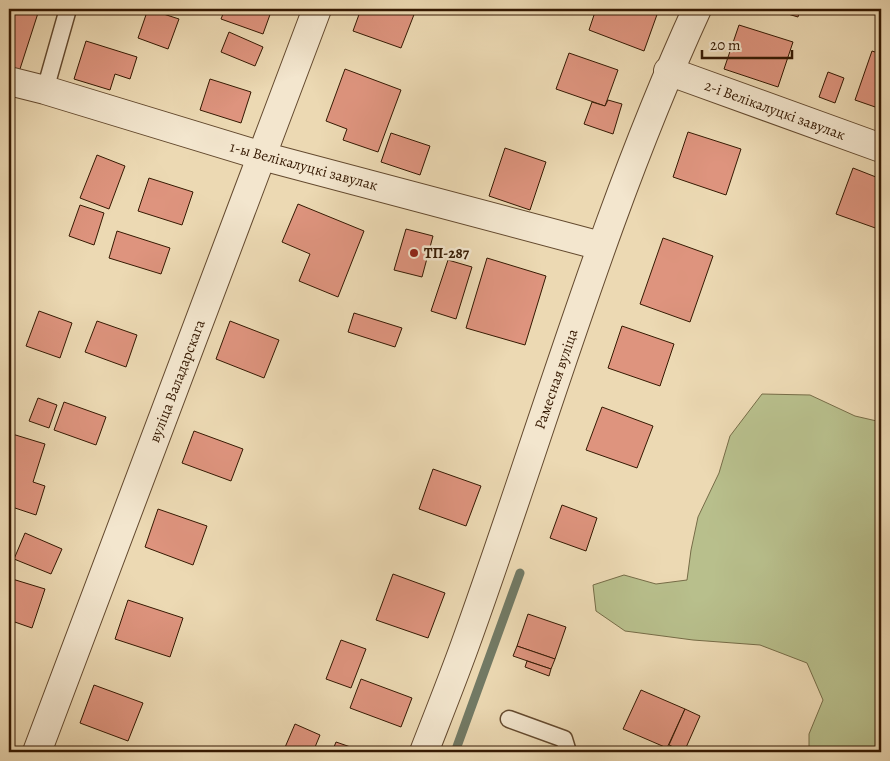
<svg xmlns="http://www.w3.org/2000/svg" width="890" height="761" viewBox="0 0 890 761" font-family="Alegreya,serif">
  <rect width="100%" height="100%" fill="#ecd9b3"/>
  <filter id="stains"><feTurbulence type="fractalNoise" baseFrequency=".004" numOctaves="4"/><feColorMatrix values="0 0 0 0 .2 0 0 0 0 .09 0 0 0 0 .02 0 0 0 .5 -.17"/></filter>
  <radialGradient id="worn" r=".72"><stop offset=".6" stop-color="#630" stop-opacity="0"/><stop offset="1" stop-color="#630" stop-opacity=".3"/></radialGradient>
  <polygon fill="#b8bf8c" stroke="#766c47" points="762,394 810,395 855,416 881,422 881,752 809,752 809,734 823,700 807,663 760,645 693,640 625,631 596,611 593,585 624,575 656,584 687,580 691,550 698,517 719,473 730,436"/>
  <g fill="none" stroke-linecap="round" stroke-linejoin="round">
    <polyline stroke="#727a65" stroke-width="9" points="455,752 520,573"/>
  </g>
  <g fill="#de947e" stroke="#351902">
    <polygon points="9,9 39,10 19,72 9,69"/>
    <polygon points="148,9 179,19 168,49 138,38"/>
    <polygon points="225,9 272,9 263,34 221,19"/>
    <polygon points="361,9 407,9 415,12 401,48 353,31"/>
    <polygon points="596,9 659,9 644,51 589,30"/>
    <polygon points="771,9 800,9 798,17"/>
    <polygon points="739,25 793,42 778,87 724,69"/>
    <polygon points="229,32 263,47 255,66 221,52"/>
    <polygon points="86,41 137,57 130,79 115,74 110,90 74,79"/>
    <polygon points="872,51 881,54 881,109 855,100"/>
    <polygon points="569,53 618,70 605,106 556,89"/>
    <polygon points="345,69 401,90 378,152 343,140 347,129 326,121"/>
    <polygon points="828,72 844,78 835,103 819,97"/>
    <polygon points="210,79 251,92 241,123 200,110"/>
    <polygon points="608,100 622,104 613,134 584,124 592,102 605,106"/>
    <polygon points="688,132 741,149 726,195 673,177"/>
    <polygon points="391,133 430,146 420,175 381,162"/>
    <polygon points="505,148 546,162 530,210 489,196"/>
    <polygon points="97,155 125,166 109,209 80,198"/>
    <polygon points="853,168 881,179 881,230 836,214"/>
    <polygon points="149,178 193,192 182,225 138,211"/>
    <polygon points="298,204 364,231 338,297 299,281 310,254 282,242"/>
    <polygon points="80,205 104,213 94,245 69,236"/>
    <polygon points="406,229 433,236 422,277 394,270"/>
    <polygon points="117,231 170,248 161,274 109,258"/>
    <polygon points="663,238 713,256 690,322 640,304"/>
    <polygon points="487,258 546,276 525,345 466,328"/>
    <polygon points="448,260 472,267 456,319 431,311"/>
    <polygon points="39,311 72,323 60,358 26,346"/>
    <polygon points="354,313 402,328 395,347 348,332"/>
    <polygon points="97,321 137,335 126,367 85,352"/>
    <polygon points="230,321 279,340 264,378 216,359"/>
    <polygon points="622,326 674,344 660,386 608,368"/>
    <polygon points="38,398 57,405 49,428 29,421"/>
    <polygon points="64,402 106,417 96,445 54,430"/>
    <polygon points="602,407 653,426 637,468 586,450"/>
    <polygon points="194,431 243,449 231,481 182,463"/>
    <polygon points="9,433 45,444 33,482 45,486 36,515 9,506"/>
    <polygon points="433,469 481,486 466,526 419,509"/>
    <polygon points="562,505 597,518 586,551 550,538"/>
    <polygon points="158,509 207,526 193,565 145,547"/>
    <polygon points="25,533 62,549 51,574 14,559"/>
    <polygon points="393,574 445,593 428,638 376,620"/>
    <polygon points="9,578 45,589 32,628 9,620"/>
    <polygon points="128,600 183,618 170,657 115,639"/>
    <polygon points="528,614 566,627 555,659 517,646"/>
    <polygon points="341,640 366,649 351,688 326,679"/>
    <polygon points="517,646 555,659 551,669 513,656"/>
    <polygon points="527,661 551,669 549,676 525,667"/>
    <polygon points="361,679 412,698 401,727 350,708"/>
    <polygon points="94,685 143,703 128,741 80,723"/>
    <polygon points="641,690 685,709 667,748 623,729"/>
    <polygon points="685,709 700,716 684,752 669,745"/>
    <polygon points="295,724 320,735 313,752 283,752"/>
    <polygon points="336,742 365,752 332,752"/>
  </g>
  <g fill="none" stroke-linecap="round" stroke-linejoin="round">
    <defs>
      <g id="service">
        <polyline points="45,90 68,9"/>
        <polyline points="509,719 564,739 568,752"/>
      </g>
      <g id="minor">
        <polyline points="668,71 881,148"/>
        <polyline points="9,81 45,90 262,156 601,246"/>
        <polyline points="37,752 317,9"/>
        <path d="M424 752C438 716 452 681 465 645 542 432 603 214 697 9"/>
      </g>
    </defs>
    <use href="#service" stroke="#63492e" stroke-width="19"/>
    <use href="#minor" stroke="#63492e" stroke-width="30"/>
    <use href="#service" stroke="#f3e6ce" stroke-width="16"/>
    <use href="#minor" stroke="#f3e6ce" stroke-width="28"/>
  </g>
  <circle fill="#8f2418" stroke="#f3e6ce" stroke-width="2" cx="414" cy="253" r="5"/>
  <g text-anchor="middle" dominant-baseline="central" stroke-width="5" stroke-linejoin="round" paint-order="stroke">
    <g font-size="15" fill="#351902" stroke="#f3e6ce">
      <text transform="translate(775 110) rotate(20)">2-і Велікалуцкі завулак</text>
      <text transform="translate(304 166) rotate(15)">1-ы Велікалуцкі завулак</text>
      <text transform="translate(556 379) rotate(-71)">Рамесная вуліца</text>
      <text transform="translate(177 381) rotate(-69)">вуліца Валадарскага</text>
    </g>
    <g font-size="15" font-weight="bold" fill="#351902" stroke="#f3e6ce" text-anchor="start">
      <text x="424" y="253">ТП-287</text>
    </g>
  </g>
  <rect width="890" height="761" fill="none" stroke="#ecd9b3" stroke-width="30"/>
  <rect x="10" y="10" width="870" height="741" fill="none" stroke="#351902" stroke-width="2.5"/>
  <rect x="15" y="15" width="860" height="731" fill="none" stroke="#351902"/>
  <path d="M702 50v8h90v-8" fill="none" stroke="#351902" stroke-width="2.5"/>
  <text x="710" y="50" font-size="15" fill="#351902" stroke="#f3e6ce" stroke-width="4" paint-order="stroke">20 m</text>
  <rect width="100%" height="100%" filter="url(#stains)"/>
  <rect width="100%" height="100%" fill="url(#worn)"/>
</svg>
